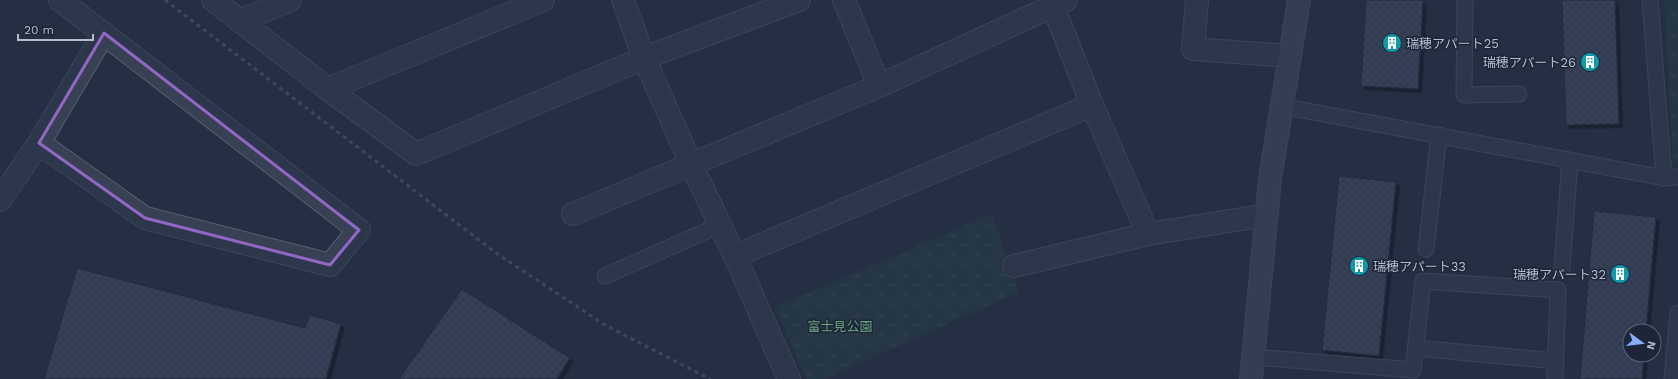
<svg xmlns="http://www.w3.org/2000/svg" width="1678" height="379" viewBox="0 0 1678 379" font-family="'Work Sans','Noto Sans JP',sans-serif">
  <defs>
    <pattern id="grass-tufts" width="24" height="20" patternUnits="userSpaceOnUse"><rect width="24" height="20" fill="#263f45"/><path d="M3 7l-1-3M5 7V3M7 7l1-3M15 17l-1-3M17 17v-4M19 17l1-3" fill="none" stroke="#43595f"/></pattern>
    <pattern id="building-cross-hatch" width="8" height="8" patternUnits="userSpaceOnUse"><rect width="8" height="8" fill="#404b65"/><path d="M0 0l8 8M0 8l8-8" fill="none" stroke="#59637a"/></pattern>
    <filter id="shadow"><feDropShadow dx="3.5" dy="3.5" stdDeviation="0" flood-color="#0009"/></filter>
  </defs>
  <rect width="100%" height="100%" fill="#242f44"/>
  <g fill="url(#grass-tufts)">
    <polygon points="1664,0 1678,0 1678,164 1673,164"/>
    <polygon points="992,214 1019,292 824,379 806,379 775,307"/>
  </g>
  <g fill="url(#building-cross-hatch)" stroke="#1f283b" filter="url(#shadow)">
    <polygon points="1366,0 1423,0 1418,89 1361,86"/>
    <polygon points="1562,0 1615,0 1619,124 1566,125"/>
    <polygon points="1339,176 1396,182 1379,356 1322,350"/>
    <polygon points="1594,211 1656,217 1646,331 1630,331 1630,355 1644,355 1642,379 1580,379"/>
    <polygon points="77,268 305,328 310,315 341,324 326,379 44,379"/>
    <polygon points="462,289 570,358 557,379 399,379"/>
  </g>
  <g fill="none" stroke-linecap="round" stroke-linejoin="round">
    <defs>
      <g id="lane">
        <polyline points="1465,0 1464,95 1519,94"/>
        <polyline points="1650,0 1664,178"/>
        <polyline points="1281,106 1664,178 1678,177"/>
        <polyline points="1426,249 1439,135"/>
        <polyline points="1562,268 1570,160"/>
        <polyline points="605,276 720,225"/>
        <polyline points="1416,348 1556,361"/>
        <polyline points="1254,357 1413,370 1423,281 1558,290 1555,379"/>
        <polyline points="1672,379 1678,313"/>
      </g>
      <g id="street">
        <polyline points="213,0 328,89 416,154 644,58 799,0"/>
        <polyline points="623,0 644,58 691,164 735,256 789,379"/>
        <polyline points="844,0 879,86"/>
        <polyline points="1197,0 1193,49 1290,56"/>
        <polyline points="1053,6 1092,105 1148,234"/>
        <polyline points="240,21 290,0"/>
        <polyline points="328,89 543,0"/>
        <polyline points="39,143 145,218 330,265 359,230 60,0"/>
        <polyline points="0,200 39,143 104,33"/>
        <polyline points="573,214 879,86 1066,0"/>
        <polyline points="735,256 1092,105"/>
        <polyline points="1014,266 1148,234 1267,215"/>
      </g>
      <polyline id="secondary" points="1251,379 1270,179 1299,0"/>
    </defs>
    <use href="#lane" stroke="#565f71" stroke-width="17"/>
    <use href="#street" stroke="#565f71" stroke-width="24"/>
    <use href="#secondary" stroke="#565f71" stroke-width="24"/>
    <use href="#lane" stroke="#384154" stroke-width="15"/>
    <use href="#street" stroke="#384154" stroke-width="22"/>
    <use href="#secondary" stroke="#464f67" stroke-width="22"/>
    <polyline stroke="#5a657b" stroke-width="3" stroke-dasharray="4 4" stroke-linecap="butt" points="165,0 496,253 605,325 710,379"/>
  </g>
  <path d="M0 0H1678V379H0ZM104 33 359 230 330 265 145 218 39 143Z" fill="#242f44" fill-opacity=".55" fill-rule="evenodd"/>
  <path fill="none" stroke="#9266c5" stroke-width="3" stroke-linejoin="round" d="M104 33 359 230 330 265 145 218 39 143Z"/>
  <defs>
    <symbol id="building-disc" viewBox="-11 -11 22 22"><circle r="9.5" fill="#0f9aa8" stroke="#1d2639"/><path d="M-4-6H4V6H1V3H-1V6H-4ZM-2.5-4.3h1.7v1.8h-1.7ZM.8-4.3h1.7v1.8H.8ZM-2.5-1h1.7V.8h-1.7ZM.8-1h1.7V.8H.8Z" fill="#fff"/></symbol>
  </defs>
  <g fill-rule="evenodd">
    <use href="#building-disc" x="1381" y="32" width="22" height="22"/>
    <use href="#building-disc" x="1579" y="51" width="22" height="22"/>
    <use href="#building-disc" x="1348" y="255" width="22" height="22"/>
    <use href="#building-disc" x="1609" y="263" width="22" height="22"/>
  </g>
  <g text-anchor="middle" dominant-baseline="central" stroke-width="3" stroke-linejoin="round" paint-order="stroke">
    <g font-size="13" fill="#b5bdcd" stroke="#1d2639" text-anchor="start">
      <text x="1406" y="43">瑞穂アパート25</text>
      <text x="1576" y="62" text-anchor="end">瑞穂アパート26</text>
      <text x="1373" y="266">瑞穂アパート33</text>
      <text x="1606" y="274" text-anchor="end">瑞穂アパート32</text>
    </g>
    <g font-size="13" fill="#6aa17b" stroke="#1d2639">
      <text x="840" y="326">富士見公園</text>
    </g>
  </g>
  <g transform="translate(1642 343) rotate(105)"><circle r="19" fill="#1d2639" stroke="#5a6274"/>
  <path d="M0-3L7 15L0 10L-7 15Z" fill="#89acff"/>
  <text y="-6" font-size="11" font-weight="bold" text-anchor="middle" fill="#b5bdcd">N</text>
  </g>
  <path d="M18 34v6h75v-6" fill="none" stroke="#b5bdcd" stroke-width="2"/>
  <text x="24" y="34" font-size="12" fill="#b5bdcd" stroke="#1d2639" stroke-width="3" paint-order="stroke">20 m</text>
</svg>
